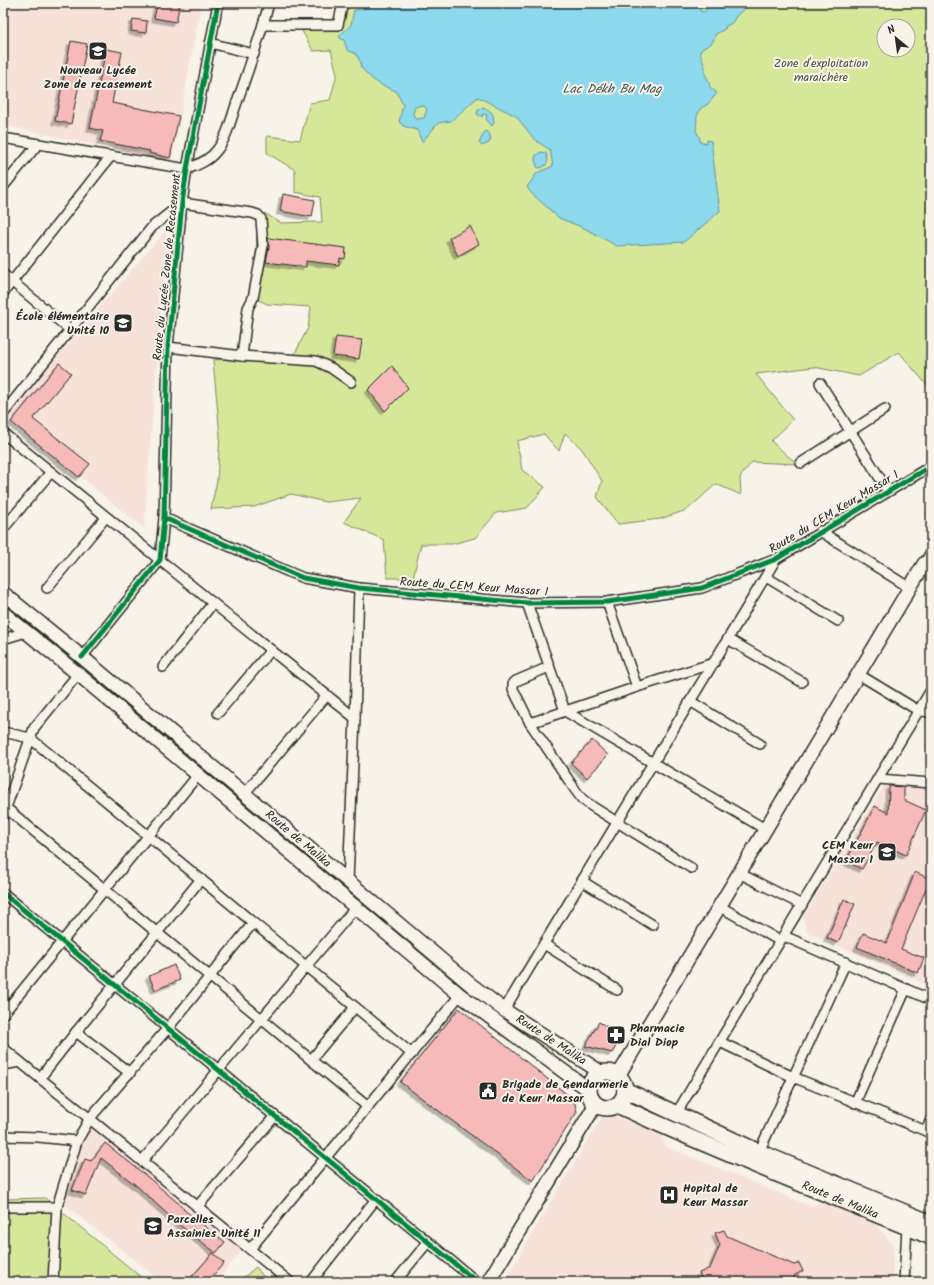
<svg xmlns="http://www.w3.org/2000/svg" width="934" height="1285" viewBox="0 0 934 1285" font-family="Kalam,sans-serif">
  <defs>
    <filter id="shadow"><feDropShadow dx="-3.5" dy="3.5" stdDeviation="0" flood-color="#0004"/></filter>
  </defs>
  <rect width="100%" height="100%" fill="#f7f3e8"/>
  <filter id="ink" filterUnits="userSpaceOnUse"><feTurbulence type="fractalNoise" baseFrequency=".025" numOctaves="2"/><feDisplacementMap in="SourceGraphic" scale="8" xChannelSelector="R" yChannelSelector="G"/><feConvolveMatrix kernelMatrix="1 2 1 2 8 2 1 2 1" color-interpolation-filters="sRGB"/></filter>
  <g filter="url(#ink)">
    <g fill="#f7e2da">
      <polygon points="3,3 201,3 172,162 3,125"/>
      <polygon points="167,229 144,528 5,417"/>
      <polygon points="886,783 931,786 931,987 807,932 803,917"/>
      <polygon points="604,1113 658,1132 667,1147 810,1206 827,1201 875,1223 893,1245 893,1282 504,1282"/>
      <polygon points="88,1125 243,1249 216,1282 162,1282 63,1203"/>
    </g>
    <g fill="#d7e79a" stroke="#818962" fill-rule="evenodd">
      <path d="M342 3H931V390L899 352 859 376 814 367 756 374 793 420 771 441 797 464 752 462 740 477 741 495 716 484 687 510 660 519 618 524 597 497 602 481 582 449 565 433 559 451 544 434 517 441 522 470 545 487 527 508 496 513 475 538 452 544H421L413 578H387L384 540 344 522 361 498 326 502 291 494 254 507 211 509 217 480 220 436 213 360 294 355 308 328 311 307 267 304 255 298 257 225 264 213 281 223 322 222 320 197 295 192V170L267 153V136L300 140 310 103 330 100 337 74 331 50 313 51 301 29H329ZM884 26H908V50H884Z"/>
      <polygon points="45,1198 147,1282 3,1282 3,1199"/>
      <polygon points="256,1267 268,1282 238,1282"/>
    </g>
    <g fill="#8cd8ec" stroke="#65939f" fill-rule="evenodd">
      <path d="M365 3H700V11L704 12 708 7 705 3H751L737 15 732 23 726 26 725 29 716 34 712 43 702 49 700 53 705 67V74L710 83 709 86 717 93 708 104 701 108 697 116 696 131 700 138V142L706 143 707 140 711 141 720 211 684 242 617 246 584 228 559 218 531 193 527 187 537 173 553 166 550 150 535 140 516 116 478 97 451 121 438 123 422 142 417 130 403 126 401 123 399 122 403 105 396 91C379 85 371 80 360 66L361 63 356 54 347 50 344 40 341 39 339 36 351 25 354 10 363 9ZM422 105 427 109 424 118 416 119 413 114 415 107Z"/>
      <path d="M483 107C493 112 493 112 494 123L492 126 486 119 487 115 483 114 482 117 477 114 478 110Z"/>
      <polygon points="485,131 489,133 491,139 489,143 482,146 479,143"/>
      <polygon points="541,152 546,153 548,161 545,166 540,168 537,167 535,159 536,155"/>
    </g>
    <g fill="#f6bab8" stroke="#2b2b2b" filter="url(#shadow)">
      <polygon points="161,3 180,3 176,22 154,18 157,5 161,6"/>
      <polygon points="133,19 147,21 146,33 131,31"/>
      <polygon points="71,41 87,44 71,124 55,121"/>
      <polygon points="106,49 122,52 112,103 179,116 170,158 149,153 150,151 100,141 103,131 90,128"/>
      <polygon points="283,194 315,200 312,217 280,211"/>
      <polygon points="470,226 479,244 458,256 449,238"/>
      <polygon points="268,238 346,248 345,259 340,258 339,265 306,261 306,267 266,262 269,247"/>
      <polygon points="336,337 362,340 359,359 333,356"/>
      <polygon points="59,363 71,373 33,419 90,464 79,477 11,422"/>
      <polygon points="392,366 408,388 385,411 368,390"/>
      <polygon points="592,740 608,755 587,778 571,763"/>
      <polygon points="889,786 904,787 904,800 926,810 906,855 877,842 862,869 846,861 875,806 888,813"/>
      <polygon points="915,872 930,879 901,949 924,958 918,973 857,947 863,933 887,943"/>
      <polygon points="844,899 855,904 838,943 827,938"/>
      <polygon points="174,965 180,980 155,990 149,976"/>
      <polygon points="459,1008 574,1100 577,1112 533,1181 400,1082"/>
      <polygon points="599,1022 622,1036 612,1053 585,1046"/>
      <polygon points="105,1143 144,1174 184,1208 183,1209 225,1242 216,1253 177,1223 138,1187 101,1158 86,1195 72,1190 85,1159 91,1161"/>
      <polygon points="724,1230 727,1236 794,1265 799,1263 803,1271 795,1275 792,1282 711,1282 706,1280 703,1281 699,1273 710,1268 720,1245 715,1233"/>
      <polygon points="213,1253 224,1263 207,1282 187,1282"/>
    </g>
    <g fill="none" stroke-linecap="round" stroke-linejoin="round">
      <defs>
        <g id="street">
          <polyline points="263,25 338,25 343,3"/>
          <polyline points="210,43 254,54"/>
          <path d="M3 138 187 169C198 165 210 160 217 150 227 137 231 120 236 105 248 71 260 38 269 3"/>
          <polyline points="3,187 38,144"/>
          <polyline points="3,274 70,330"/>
          <polyline points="3,293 111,156"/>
          <polyline points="168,347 242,356 316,361 331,368 351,382"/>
          <polyline points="820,383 888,491"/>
          <polyline points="3,414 152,227 182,203 252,213 258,215 261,219 263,246 253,298 248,308 242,356"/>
          <polyline points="3,433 355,718"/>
          <polyline points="801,463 885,409"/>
          <polyline points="164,518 303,578 359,588 527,603 607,602 702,588 776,559 931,466"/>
          <polyline points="3,529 51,472"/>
          <polyline points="820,531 910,588"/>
          <polyline points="924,564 931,552"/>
          <polyline points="766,577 838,621"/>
          <polyline points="47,588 106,517"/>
          <polyline points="607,602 637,687"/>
          <polyline points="527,603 565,711 765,829"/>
          <polyline points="3,639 26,632"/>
          <polyline points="728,639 802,682"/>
          <polyline points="82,657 160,560 164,518 168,347 182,203 187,169 218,3"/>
          <polyline points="163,667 213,603"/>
          <polyline points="549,667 516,681 513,684 513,689 530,723 576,791 582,799 593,807 691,868"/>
          <polyline points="858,674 919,711 931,712"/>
          <polyline points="690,701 760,744"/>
          <polyline points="218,713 271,650"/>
          <polyline points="530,723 637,687 714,663"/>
          <polyline points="3,732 30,738 412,1054"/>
          <polyline points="878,779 931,783"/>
          <polyline points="244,794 327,695"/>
          <polyline points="6,808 368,1107"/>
          <polyline points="3,816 34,728 78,674"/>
          <polyline points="739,873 802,905"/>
          <polyline points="348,881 355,718 359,588"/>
          <polyline points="582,881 653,925"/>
          <polyline points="3,893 477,1282"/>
          <polyline points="719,906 780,941"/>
          <polyline points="784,936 931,1000"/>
          <polyline points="544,944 617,990"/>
          <polyline points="504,1010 776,559"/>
          <polyline points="3,1014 198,775"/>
          <polyline points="76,1032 130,1073"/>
          <polyline points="720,1042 793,1077 931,1133"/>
          <polyline points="3,1048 290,1282"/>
          <polyline points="311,1060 355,1007"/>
          <polyline points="3,1065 20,1062"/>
          <polyline points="40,1078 76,1032 201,879"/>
          <polyline points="855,1103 906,989"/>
          <polyline points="676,1114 931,690"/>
          <polyline points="926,1131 931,1119"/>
          <polyline points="3,1136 38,1137 77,1141 90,1118 168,1028 253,923"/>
          <polyline points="759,1152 846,962"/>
          <polyline points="142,1161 356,907"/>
          <polyline points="3,1207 57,1207"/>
          <polyline points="197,1207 275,1116"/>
          <polyline points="250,1249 460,995"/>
          <polyline points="53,1282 57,1207 77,1141"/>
          <polyline points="311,1282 376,1199"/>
          <polyline points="395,1282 428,1242"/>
          <polyline points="904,1282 907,1227"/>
        </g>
        <g id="secondary">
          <polyline points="3,593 82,657 470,984 504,1010 602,1073"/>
          <polyline points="3,613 78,674 460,995 589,1090"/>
          <polyline points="618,1076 924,564 931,564"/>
          <polyline points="488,1282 596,1104"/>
        </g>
        <g id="primary">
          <circle cx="607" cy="1090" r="18"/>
          <polyline points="625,1090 759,1152 931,1223"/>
          <path d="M617 1105C720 1153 826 1193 931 1237"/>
        </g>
      </defs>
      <use href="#street" stroke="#2b2b2b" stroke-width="12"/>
      <use href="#secondary" stroke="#2b2b2b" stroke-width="16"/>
      <use href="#primary" stroke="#2b2b2b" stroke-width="18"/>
      <use href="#street" stroke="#f7f3e8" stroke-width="9"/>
      <use href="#secondary" stroke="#f7f3e8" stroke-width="13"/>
      <use href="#primary" stroke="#f7f3e8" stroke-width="15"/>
      <defs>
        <g id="cycleway">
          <polyline points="164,518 303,578 359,588 527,603 607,602 702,588 776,559 931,466"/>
          <polyline points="82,657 160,560 164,518 168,347 182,203 187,169 218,3"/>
          <polyline points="3,893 477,1282"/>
        </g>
      </defs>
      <use href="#cycleway" stroke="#f7f3e8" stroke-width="8"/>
      <use href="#cycleway" stroke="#00873e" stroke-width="5"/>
    </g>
  </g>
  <defs>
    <symbol id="school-square" viewBox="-11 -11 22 22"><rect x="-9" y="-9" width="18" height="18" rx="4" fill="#2b2b2b" stroke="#f7f3e8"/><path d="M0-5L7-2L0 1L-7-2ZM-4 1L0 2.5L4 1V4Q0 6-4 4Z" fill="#fff"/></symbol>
    <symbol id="pharmacy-square" viewBox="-11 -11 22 22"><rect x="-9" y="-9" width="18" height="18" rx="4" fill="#2b2b2b" stroke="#f7f3e8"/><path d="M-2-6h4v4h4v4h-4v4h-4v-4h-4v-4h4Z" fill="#fff"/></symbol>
    <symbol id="civic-square" viewBox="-11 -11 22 22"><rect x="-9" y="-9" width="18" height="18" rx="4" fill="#2b2b2b" stroke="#f7f3e8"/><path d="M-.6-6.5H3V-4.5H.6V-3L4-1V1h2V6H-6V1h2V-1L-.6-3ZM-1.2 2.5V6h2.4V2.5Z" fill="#fff"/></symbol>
    <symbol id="hospital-square" viewBox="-11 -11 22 22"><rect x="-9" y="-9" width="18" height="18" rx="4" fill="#2b2b2b" stroke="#f7f3e8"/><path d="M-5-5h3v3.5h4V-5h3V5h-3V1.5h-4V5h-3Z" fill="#fff"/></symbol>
  </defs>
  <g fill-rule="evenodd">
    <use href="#school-square" x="87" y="40" width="22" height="22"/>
    <use href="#school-square" x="112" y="312" width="22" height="22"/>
    <use href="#school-square" x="876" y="841" width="22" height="22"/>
    <use href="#pharmacy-square" x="605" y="1024" width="22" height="22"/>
    <use href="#civic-square" x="477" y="1080" width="22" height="22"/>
    <use href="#hospital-square" x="658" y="1184" width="22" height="22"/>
    <use href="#school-square" x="142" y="1215" width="22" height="22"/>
  </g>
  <g text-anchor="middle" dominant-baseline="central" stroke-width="4" stroke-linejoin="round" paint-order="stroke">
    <g font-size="12" fill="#4d5141" stroke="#f7f3e8">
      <text x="821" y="63">Zone d'exploitation<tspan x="821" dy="14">maraichère</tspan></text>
    </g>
    <g font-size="12" font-weight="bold" fill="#2b2b2b" stroke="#f7f3e8" text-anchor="start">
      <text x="98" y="70" text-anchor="middle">Nouveau Lycée<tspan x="98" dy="14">Zone de recasement</tspan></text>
      <text x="109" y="316" text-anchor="end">École élémentaire<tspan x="109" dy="14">Unité 10</tspan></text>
      <text x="873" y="845" text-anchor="end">CEM Keur<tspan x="873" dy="14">Massar 1</tspan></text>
      <text x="630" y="1028">Pharmacie<tspan x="630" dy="14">Dial Diop</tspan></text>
      <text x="502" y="1084">Brigade de Gendarmerie<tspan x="502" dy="14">de Keur Massar</tspan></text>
      <text x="683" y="1188">Hopital de<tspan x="683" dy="14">Keur Massar</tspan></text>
      <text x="167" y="1219">Parcelles<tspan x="167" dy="14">Assainies Unité 11</tspan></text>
    </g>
    <g font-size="12" fill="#2b2b2b" stroke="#f7f3e8">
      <text transform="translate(167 267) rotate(-84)">Route du Lycée Zone de Recasement</text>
      <text transform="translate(834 512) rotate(-31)">Route du CEM Keur Massar 1</text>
      <text transform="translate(474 587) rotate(4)">Route du CEM Keur Massar 1</text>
      <text transform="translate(298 839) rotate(40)">Route de Malika</text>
      <text transform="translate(551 1040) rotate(33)">Route de Malika</text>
      <text transform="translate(840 1200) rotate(22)">Route de Malika</text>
    </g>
    <g font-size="13" font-style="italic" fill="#43565b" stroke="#f7f3e8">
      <text x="612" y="89">Lac Dékh Bu Mag</text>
    </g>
  </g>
  <rect width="934" height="1285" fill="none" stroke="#f7f3e8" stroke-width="16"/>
  <rect x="8" y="8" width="918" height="1269" fill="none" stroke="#2b2b2b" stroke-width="1.5" filter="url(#ink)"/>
  <g transform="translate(896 38) rotate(331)"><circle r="19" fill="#f7f3e8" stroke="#a5a39c"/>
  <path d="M0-3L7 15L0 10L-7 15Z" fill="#2b2b2b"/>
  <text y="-6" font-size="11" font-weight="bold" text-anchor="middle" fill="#2b2b2b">N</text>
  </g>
</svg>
